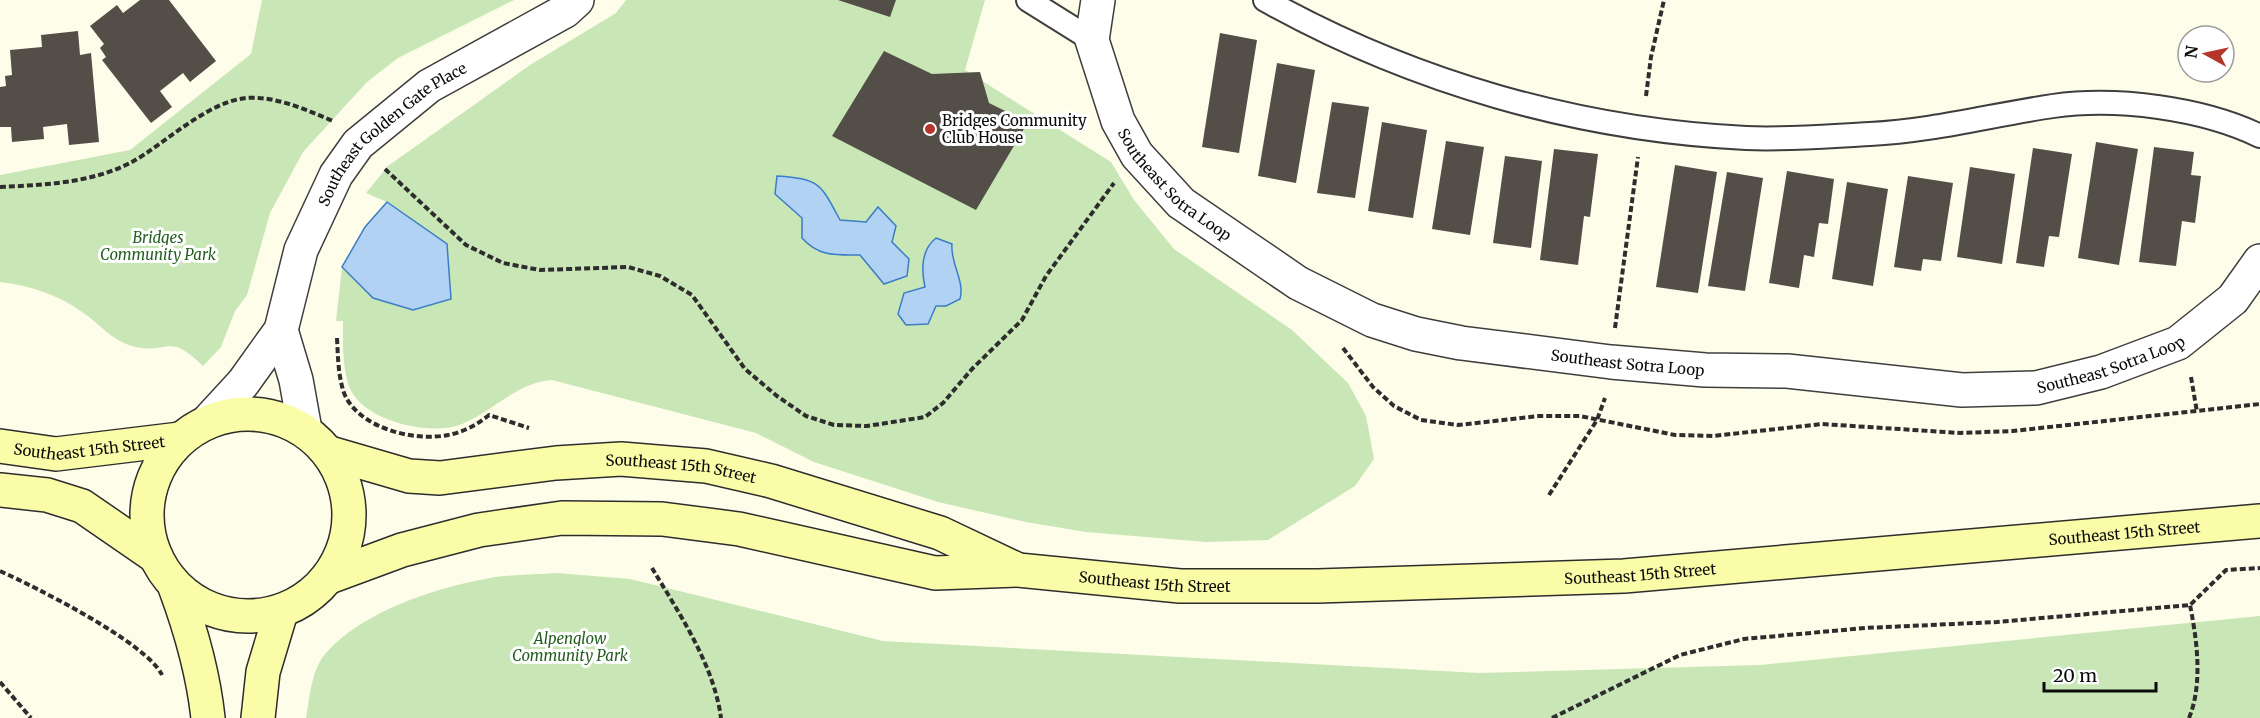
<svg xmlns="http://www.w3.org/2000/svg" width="2260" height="718" viewBox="0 0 2260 718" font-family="Merriweather,serif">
  <rect width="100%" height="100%" fill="#fefdea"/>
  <g fill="#c9e6b6">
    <path d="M262 0H514L398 58 367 82 303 152 270 213 247 295 235 311 221 347 203 366C167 330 168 356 132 346 111 340 99 323 82 312 59 295 28 285 0 282V175L130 150 251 54Z"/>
    <path d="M626 0H985L965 70 1111 162 1134 200 1174 249 1292 330 1348 383 1366 416 1374 459 1355 486 1268 540 1206 542 1086 532 1026 522 938 502 814 462 756 433 552 380C517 382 494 411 462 424 431 437 361 421 349 386 342 366 343 342 343 321H336L342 267 365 227 387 202 366 193 388 166 530 65 616 13Z"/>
    <path d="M557 573 630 579 883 641 1479 673 1760 665 2260 616V718H306C310 697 311 670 326 653 362 612 432 589 485 579 508 574 534 575 557 573Z"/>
  </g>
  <g fill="#b1d2f3" stroke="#3b7dc7" stroke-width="1.5">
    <path d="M777 176C820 179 820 183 840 220L866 222 878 207 896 226 892 242 909 259 907 276 884 284 860 255C836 255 819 257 802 238V218L775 194Z"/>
    <polygon points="387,202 447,244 451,299 413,310 373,298 342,267 365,227"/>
    <path d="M936 238 952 244C950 264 965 280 960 299L946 306H936L928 324 906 325 898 314 904 293 925 287C921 269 921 250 936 238Z"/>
  </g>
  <g fill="#534e48">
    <polygon points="140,0 169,0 216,61 190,82 183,73 160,91 172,107 151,123 102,60 106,57 100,48 104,44 90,26 117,5 123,13"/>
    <polygon points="838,0 896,0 890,17"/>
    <polygon points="78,31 80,55 91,53 99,142 69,145 67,124 43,127 44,139 12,142 11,127 0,127 0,87 6,86 5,76 12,75 10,50 42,47 41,35"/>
    <polygon points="1220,33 1257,40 1239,153 1202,147"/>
    <polygon points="884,51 932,74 980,72 989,103 1028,122 976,210 832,136"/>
    <polygon points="1277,63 1315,70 1296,183 1258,176"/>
    <polygon points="1332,102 1369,107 1355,198 1317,193"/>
    <polygon points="1382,122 1427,130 1413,218 1368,211"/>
    <polygon points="1446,141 1484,147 1470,235 1432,229"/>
    <polygon points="2096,142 2138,149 2119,265 2078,258"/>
    <polygon points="2154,147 2194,152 2191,175 2201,176 2195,223 2182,221 2176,266 2139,262"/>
    <polygon points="2033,148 2072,154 2059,237 2049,236 2044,267 2016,263"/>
    <polygon points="1554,149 1598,154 1590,217 1584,216 1578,265 1540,260"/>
    <polygon points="1505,156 1542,161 1531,248 1493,243"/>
    <polygon points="1675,165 1717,172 1698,293 1656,287"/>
    <polygon points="1970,167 2015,174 2002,264 1957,257"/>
    <polygon points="1787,171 1834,179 1828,224 1819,223 1814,257 1804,255 1799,288 1769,283"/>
    <polygon points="1727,172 1763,178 1745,291 1708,286"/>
    <polygon points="1908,176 1953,183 1941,261 1923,259 1921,271 1894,267"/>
    <polygon points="1847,182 1888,189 1873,286 1832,279"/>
  </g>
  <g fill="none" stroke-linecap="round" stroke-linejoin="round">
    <defs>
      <g id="lane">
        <polyline points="1028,0 1092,40"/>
        <path d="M1265 0C1412 82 1578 130 1746 138 1787 140 1829 136 1870 134 1932 131 1992 115 2053 106 2117 97 2202 108 2260 136"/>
      </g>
      <g id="street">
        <path id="s1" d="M1098 0 1092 40 1118 121 1137 155 1181 203 1298 283 1372 320 1416 334 1461 343 1611 362 1705 370 1787 371 1962 390 2036 388 2101 372 2178 343 2233 299 2260 261"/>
        <polyline points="281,330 296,380 305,430"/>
        <path id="s2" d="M208 421 243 383 281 330 301 250 336 175 358 144 429 86 565 11 577 0"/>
      </g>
      <g id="secondary">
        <circle cx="248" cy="515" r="101"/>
        <path id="s3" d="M0 446 56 454 180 439"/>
        <path id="s4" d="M330 453 409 476 440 478 556 463 621 459 706 466 771 481 940 533 1014 568"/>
        <polyline points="0,490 47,495 82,506 156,557"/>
        <path id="s5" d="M329 577 402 550 479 530 562 518 662 519 739 529 935 573 1018 570 1180 586H1318L1624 576 2260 521"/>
        <path d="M175 587C191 630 203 671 208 718"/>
        <polyline points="258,718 263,672 281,612"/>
      </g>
    </defs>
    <use href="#lane" stroke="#3e3e3e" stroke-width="26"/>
    <use href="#street" stroke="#3e3e3e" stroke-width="36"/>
    <use href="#secondary" stroke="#2d2d2d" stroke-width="36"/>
    <g stroke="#2d2d2d" stroke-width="4" stroke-dasharray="6 3" stroke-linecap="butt">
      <polyline points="1646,96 1651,57 1664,0"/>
      <polyline points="385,169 466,245 503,263 540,270 628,267 660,276 692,295 745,369 777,396 806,416 834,425 867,426 925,417 943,403 972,369 1022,320 1046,276 1114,183"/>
      <path d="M0 187C43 185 91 183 130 163 168 143 214 93 259 98 285 100 309 111 333 121"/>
      <polyline points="1615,328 1638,157"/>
      <path d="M337 338C338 357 338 375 344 393 358 428 414 442 448 435 463 432 477 425 489 415L529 428"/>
      <polyline points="1343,348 1373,387 1394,406 1421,420 1458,425 1539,416 1580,416 1675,435 1713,436 1822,424 1960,433 2013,431 2260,404"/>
      <polyline points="2191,377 2197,412"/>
      <polyline points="1549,495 1597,420 1605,398"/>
      <path d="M652 568C679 613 714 665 721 718"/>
      <path d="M0 571C35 587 146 642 162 675"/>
      <polyline points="0,682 31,718"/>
      <polyline points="1552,718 1680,655 1744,639 1865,628 1997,622 2190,605 2226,570 2260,568"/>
      <path d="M2189 718C2203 684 2197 640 2190 605"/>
    </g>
    <use href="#lane" stroke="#fff" stroke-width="22"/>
    <use href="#street" stroke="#fff" stroke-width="33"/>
    <use href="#secondary" stroke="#fafca8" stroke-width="33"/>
  </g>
  <circle fill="#b4352a" stroke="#fff" stroke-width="2" cx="930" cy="129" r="6"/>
  <g text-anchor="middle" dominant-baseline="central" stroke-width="6" stroke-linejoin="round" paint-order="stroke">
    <g font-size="15" fill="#0b0b0b" stroke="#fff" text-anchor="start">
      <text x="942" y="120">Bridges Community<tspan x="942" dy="17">Club House</tspan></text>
    </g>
    <g font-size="15" fill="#0b0b0b" stroke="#fff">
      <text stroke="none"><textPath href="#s2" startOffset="351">Southeast Golden Gate Place</textPath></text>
      <text stroke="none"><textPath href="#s1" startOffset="212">Southeast Sotra Loop</textPath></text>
      <text stroke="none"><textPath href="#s1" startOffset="714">Southeast Sotra Loop</textPath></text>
      <text stroke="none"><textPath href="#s1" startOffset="1202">Southeast Sotra Loop</textPath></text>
      <text stroke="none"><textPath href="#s3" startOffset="90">Southeast 15th Street</textPath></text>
      <text stroke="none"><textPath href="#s4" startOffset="356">Southeast 15th Street</textPath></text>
      <text stroke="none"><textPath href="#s5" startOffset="1812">Southeast 15th Street</textPath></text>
      <text stroke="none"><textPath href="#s5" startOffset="1326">Southeast 15th Street</textPath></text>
      <text stroke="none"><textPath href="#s5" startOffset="840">Southeast 15th Street</textPath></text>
    </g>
    <g font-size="15" font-style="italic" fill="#245f1f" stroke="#fff">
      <text x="158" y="237">Bridges<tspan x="158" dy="17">Community Park</tspan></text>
      <text x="570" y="638">Alpenglow<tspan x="570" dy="17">Community Park</tspan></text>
    </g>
  </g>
  <g transform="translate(2206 54) rotate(278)"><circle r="28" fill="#ffffff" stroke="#9d9d9d" stroke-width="1.5"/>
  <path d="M0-4.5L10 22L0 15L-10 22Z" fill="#b4352a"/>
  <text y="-9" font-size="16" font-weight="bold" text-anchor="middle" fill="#0b0b0b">N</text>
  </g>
  <path d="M2044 682v9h112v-9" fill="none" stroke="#0b0b0b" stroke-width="3"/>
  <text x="2053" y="682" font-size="18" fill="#0b0b0b" stroke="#ffffff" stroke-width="4.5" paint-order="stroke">20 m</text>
</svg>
